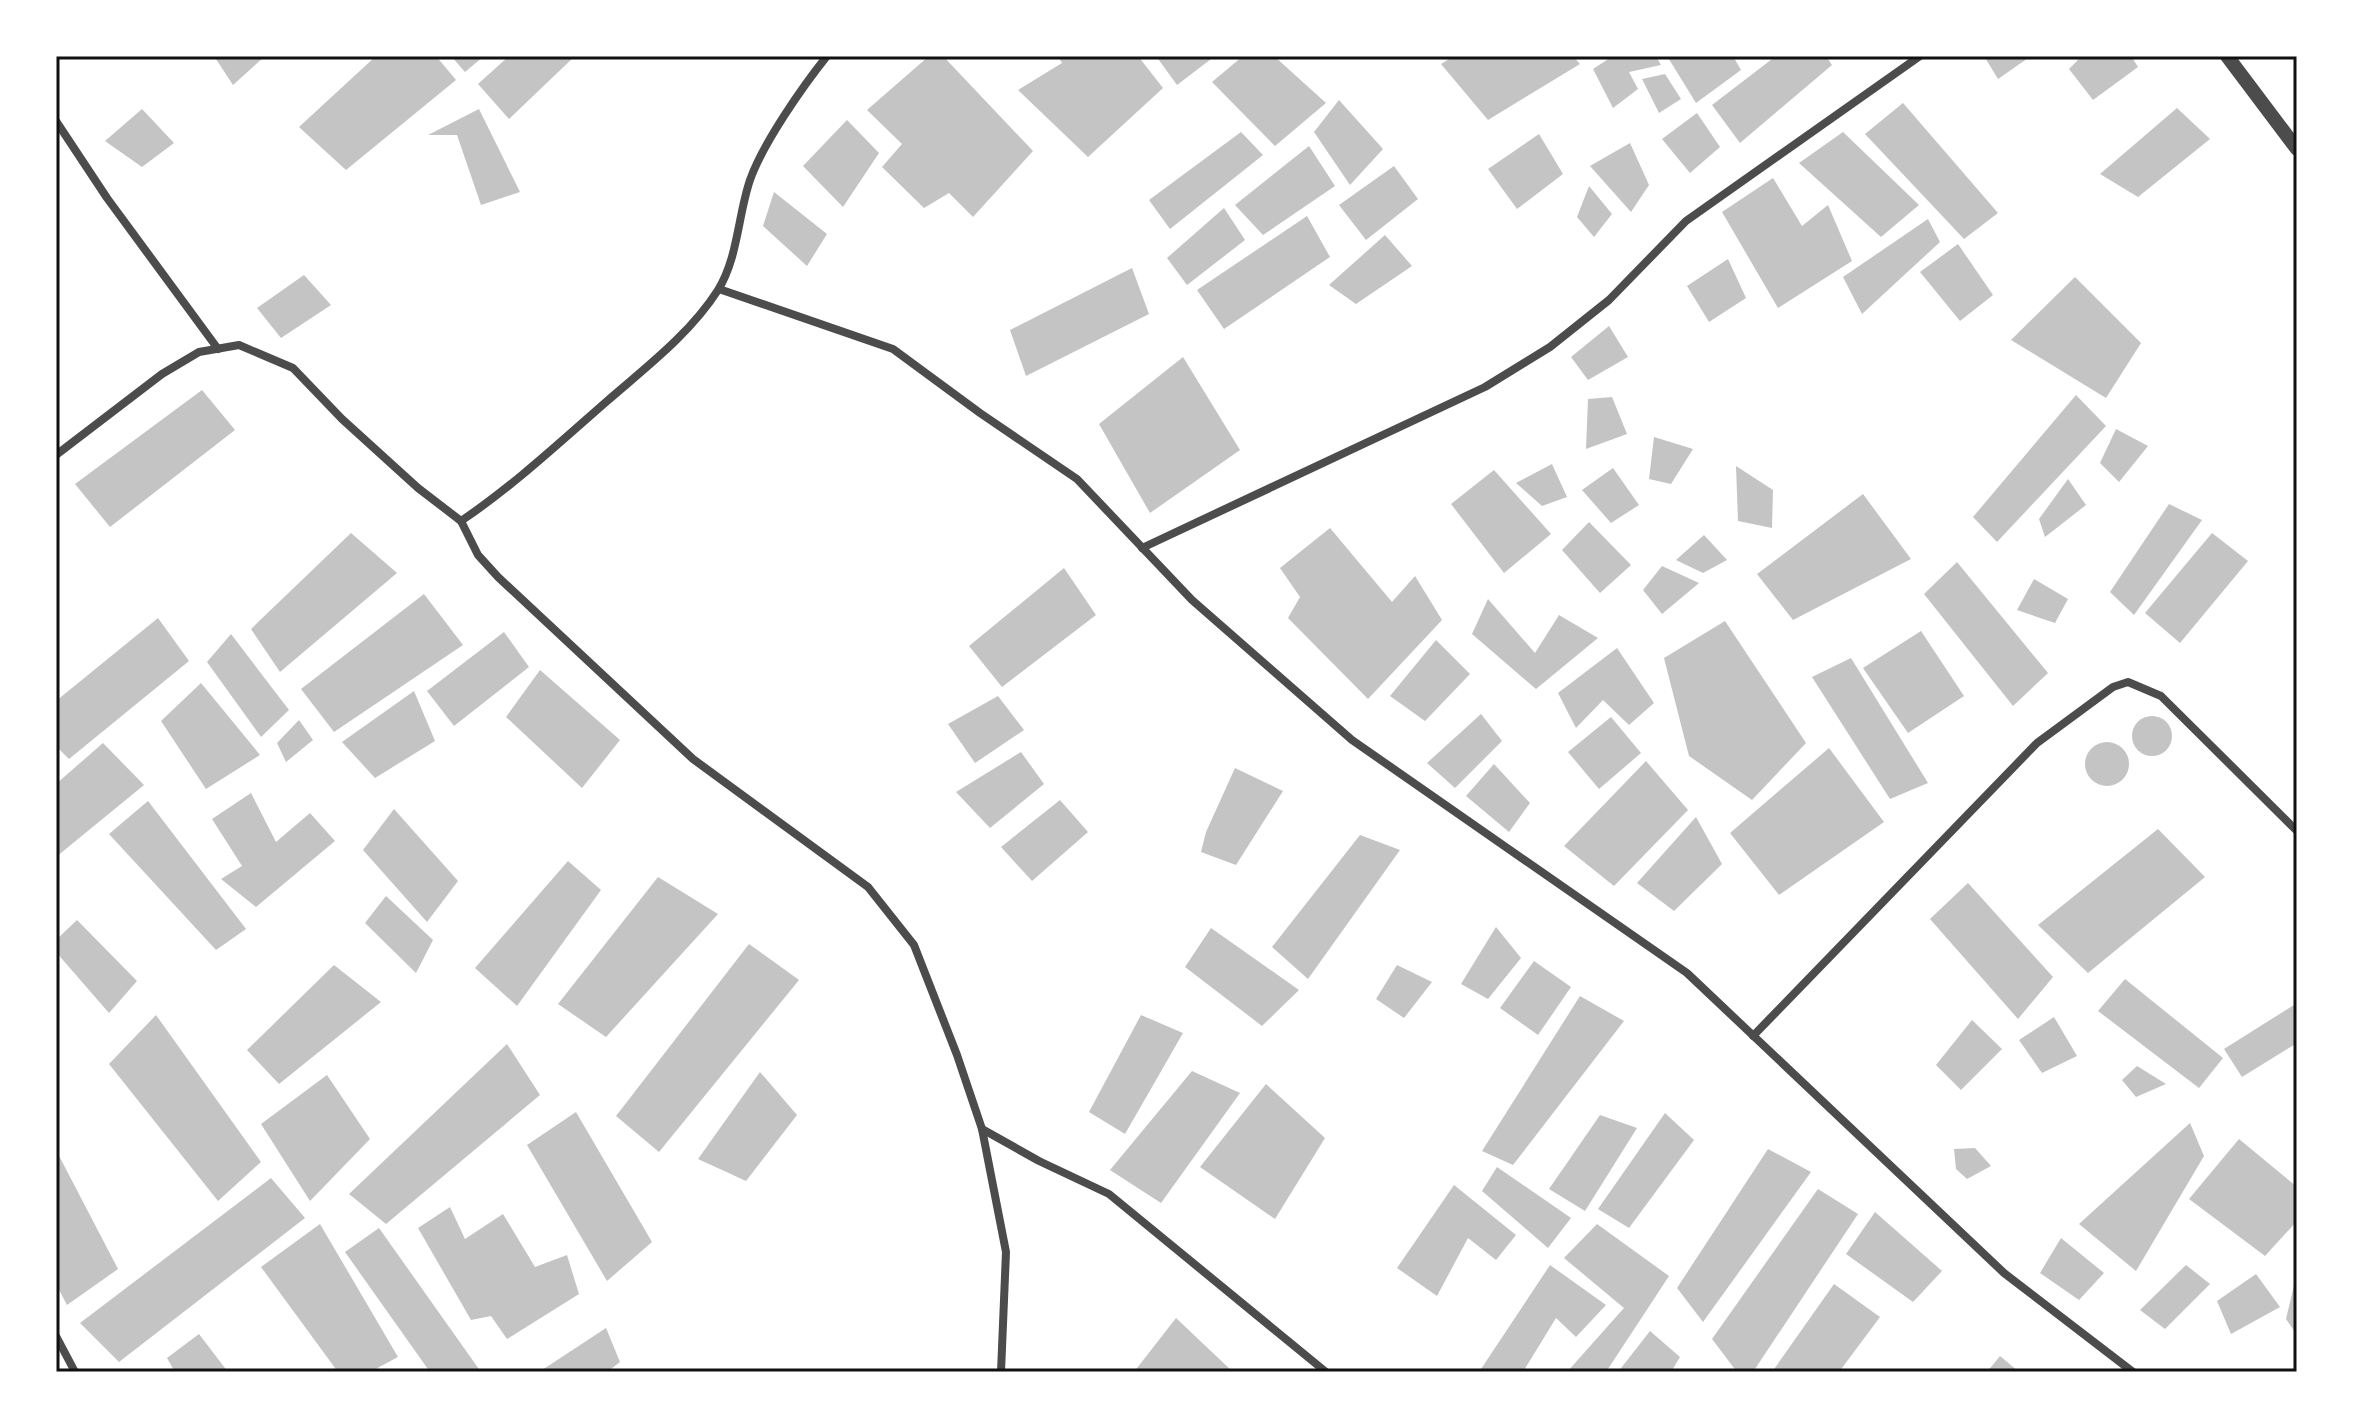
<svg xmlns="http://www.w3.org/2000/svg" width="2353" height="1428" viewBox="0 0 2353 1428" font-family="Merriweather,serif">
  <rect width="100%" height="100%" fill="#fff"/>
  <g fill="#c4c4c4">
    <polygon points="214,56 265,56 233,85"/>
    <polygon points="376,56 436,56 456,80 346,170 299,127"/>
    <polygon points="451,56 484,56 465,72"/>
    <polygon points="509,56 575,56 509,119 478,84"/>
    <polygon points="929,56 943,56 1033,151 973,217 949,193 924,208 882,167 902,144 867,110"/>
    <polygon points="1058,56 1138,56 1163,88 1088,157 1018,90 1062,63"/>
    <polygon points="1156,56 1215,56 1177,85"/>
    <polygon points="1243,56 1274,56 1326,103 1275,146 1212,82"/>
    <polygon points="1454,56 1573,56 1580,64 1488,120 1441,64"/>
    <polygon points="1613,56 1656,56 1661,65 1629,72 1638,89 1613,108 1593,69"/>
    <polygon points="1667,56 1733,56 1741,70 1696,103"/>
    <polygon points="1776,56 1826,56 1832,65 1740,143 1712,105"/>
    <polygon points="1984,56 2031,56 1998,79"/>
    <polygon points="2082,56 2131,56 2138,67 2093,100 2069,69"/>
    <polygon points="1665,74 1681,99 1659,113 1642,79"/>
    <polygon points="1339,100 1383,149 1350,185 1314,132"/>
    <polygon points="1903,103 1998,213 1964,239 1865,134"/>
    <polygon points="2177,108 2210,139 2138,197 2100,174"/>
    <polygon points="142,109 174,143 142,167 105,141"/>
    <polygon points="479,109 520,192 481,205 457,135 428,135"/>
    <polygon points="1697,113 1720,147 1690,173 1662,139"/>
    <polygon points="847,120 879,153 843,207 803,166"/>
    <polygon points="1241,132 1263,155 1170,229 1149,200"/>
    <polygon points="1843,132 1919,205 1881,237 1799,163"/>
    <polygon points="1539,134 1563,174 1517,209 1488,169"/>
    <polygon points="1630,143 1649,185 1631,212 1590,166"/>
    <polygon points="1309,146 1335,186 1263,235 1235,205"/>
    <polygon points="1394,166 1418,199 1366,240 1339,205"/>
    <polygon points="1773,178 1802,226 1828,205 1852,261 1778,308 1722,212"/>
    <polygon points="1589,186 1612,214 1594,237 1577,217"/>
    <polygon points="774,192 827,234 807,266 763,226"/>
    <polygon points="1224,208 1245,240 1187,285 1167,258"/>
    <polygon points="1307,216 1330,257 1224,329 1197,290"/>
    <polygon points="1928,219 1940,242 1862,314 1843,277"/>
    <polygon points="1385,235 1412,266 1356,304 1329,285"/>
    <polygon points="1958,244 1993,295 1960,321 1920,272"/>
    <polygon points="1728,259 1746,298 1709,322 1687,286"/>
    <polygon points="1132,268 1149,314 1026,376 1010,330"/>
    <polygon points="304,275 331,305 281,338 257,308"/>
    <polygon points="2075,277 2141,343 2106,398 2011,340"/>
    <polygon points="1609,326 1628,357 1588,380 1571,357"/>
    <polygon points="1183,357 1240,450 1150,513 1099,424"/>
    <polygon points="202,390 235,430 110,527 75,484"/>
    <polygon points="2076,395 2106,426 1997,542 1973,517"/>
    <polygon points="1612,397 1627,434 1586,449 1588,399"/>
    <polygon points="2116,429 2148,446 2119,482 2100,463"/>
    <polygon points="1654,437 1693,449 1671,484 1649,479"/>
    <polygon points="1552,464 1567,497 1542,506 1516,483"/>
    <polygon points="1736,466 1773,490 1772,528 1738,521"/>
    <polygon points="1613,468 1639,505 1611,523 1582,490"/>
    <polygon points="1494,470 1551,534 1504,573 1451,504"/>
    <polygon points="2068,479 2086,505 2045,537 2039,519"/>
    <polygon points="1863,494 1911,559 1793,620 1757,574"/>
    <polygon points="2169,504 2202,520 2134,615 2110,592"/>
    <polygon points="1589,522 1631,565 1600,593 1562,550"/>
    <polygon points="1330,528 1392,602 1415,576 1442,620 1368,699 1288,618 1300,597 1280,568"/>
    <polygon points="351,533 397,573 280,672 251,629"/>
    <polygon points="2212,533 2248,561 2180,643 2145,613"/>
    <polygon points="1704,535 1727,560 1703,573 1676,560"/>
    <polygon points="1957,562 2048,673 2013,706 1924,594"/>
    <polygon points="1662,566 1699,583 1662,614 1643,590"/>
    <polygon points="1064,568 1096,615 1002,687 969,646"/>
    <polygon points="2034,579 2068,599 2055,623 2017,610"/>
    <polygon points="424,594 463,645 334,732 301,689"/>
    <polygon points="1488,599 1535,653 1559,615 1598,638 1536,689 1472,634"/>
    <polygon points="158,618 189,661 69,759 56,746 56,701"/>
    <polygon points="1725,621 1806,743 1752,800 1689,756 1664,658"/>
    <polygon points="1921,631 1964,696 1908,733 1863,668"/>
    <polygon points="504,632 529,667 454,726 427,691"/>
    <polygon points="231,634 289,710 261,737 207,662"/>
    <polygon points="1436,640 1470,674 1425,721 1390,696"/>
    <polygon points="1617,648 1654,703 1629,725 1603,700 1576,728 1558,693"/>
    <polygon points="1851,658 1928,783 1890,799 1812,677"/>
    <polygon points="540,670 620,740 582,788 506,717"/>
    <polygon points="201,683 260,755 206,789 161,721"/>
    <polygon points="414,691 435,741 375,778 342,742"/>
    <polygon points="998,696 1024,730 975,763 948,724"/>
    <polygon points="1481,714 1502,741 1455,788 1427,763"/>
    <circle cx="2152" cy="736" r="20"/>
    <polygon points="1611,717 1641,753 1599,789 1568,752"/>
    <polygon points="299,720 313,740 286,762 277,743"/>
    <circle cx="2107" cy="764" r="22"/>
    <polygon points="103,743 144,785 56,857 56,784"/>
    <polygon points="1829,748 1884,822 1779,895 1730,833"/>
    <polygon points="1021,752 1044,784 990,828 956,792"/>
    <polygon points="1646,761 1688,810 1614,886 1564,846"/>
    <polygon points="1494,764 1530,803 1509,832 1466,796"/>
    <polygon points="1235,768 1283,791 1236,865 1201,852 1206,832"/>
    <polygon points="251,793 276,842 310,813 335,841 256,907 221,879 242,866 212,819"/>
    <polygon points="1060,800 1088,832 1032,881 1001,847"/>
    <polygon points="148,801 246,929 216,950 109,834"/>
    <polygon points="394,809 458,881 427,922 363,850"/>
    <polygon points="1696,817 1722,864 1674,911 1637,883"/>
    <polygon points="2158,829 2205,877 2088,973 2038,925"/>
    <polygon points="1360,835 1400,850 1308,979 1272,947"/>
    <polygon points="568,861 601,890 517,1006 475,968"/>
    <polygon points="658,877 718,914 606,1037 558,1004"/>
    <polygon points="1968,883 2053,977 2018,1019 1930,919"/>
    <polygon points="386,896 433,940 416,973 365,923"/>
    <polygon points="77,920 137,981 109,1013 56,952 56,940"/>
    <polygon points="1496,927 1521,958 1488,999 1461,984"/>
    <polygon points="1211,928 1299,990 1262,1026 1185,967"/>
    <polygon points="749,944 799,980 659,1152 616,1116"/>
    <polygon points="1534,961 1571,987 1538,1035 1500,1008"/>
    <polygon points="334,965 381,1002 279,1084 247,1050"/>
    <polygon points="1397,965 1432,982 1404,1018 1376,999"/>
    <polygon points="2125,979 2223,1058 2199,1088 2098,1011"/>
    <polygon points="1580,996 1624,1021 1513,1165 1482,1151"/>
    <polygon points="2297,1003 2297,1043 2242,1077 2224,1049"/>
    <polygon points="156,1015 261,1162 218,1201 109,1064"/>
    <polygon points="1141,1015 1183,1033 1125,1134 1089,1112"/>
    <polygon points="2054,1017 2077,1056 2042,1073 2019,1040"/>
    <polygon points="1972,1020 2002,1049 1961,1090 1936,1065"/>
    <polygon points="507,1044 540,1095 386,1224 349,1194"/>
    <polygon points="2137,1066 2166,1084 2136,1097 2122,1080"/>
    <polygon points="1192,1071 1240,1093 1161,1203 1110,1170"/>
    <polygon points="760,1072 797,1115 746,1181 698,1159"/>
    <polygon points="327,1075 370,1139 310,1201 261,1124"/>
    <polygon points="1266,1084 1325,1138 1275,1219 1200,1167"/>
    <polygon points="576,1112 652,1242 607,1281 527,1145"/>
    <polygon points="1665,1113 1694,1140 1629,1228 1598,1209"/>
    <polygon points="1600,1115 1637,1128 1585,1211 1549,1189"/>
    <polygon points="2190,1123 2204,1156 2136,1271 2079,1224"/>
    <polygon points="2239,1139 2297,1187 2297,1221 2265,1256 2189,1199"/>
    <polygon points="1975,1148 1991,1166 1967,1179 1956,1169 1954,1149"/>
    <polygon points="1768,1149 1811,1172 1703,1322 1677,1288"/>
    <polygon points="56,1150 118,1269 67,1305 56,1284"/>
    <polygon points="1497,1167 1571,1218 1548,1248 1482,1191"/>
    <polygon points="271,1178 305,1218 119,1362 80,1323"/>
    <polygon points="1454,1185 1516,1235 1496,1260 1468,1238 1437,1296 1397,1268"/>
    <polygon points="1818,1189 1858,1214 1753,1372 1737,1372 1712,1339"/>
    <polygon points="450,1207 465,1239 503,1214 535,1267 567,1255 579,1294 507,1339 491,1316 471,1320 418,1228"/>
    <polygon points="1875,1212 1942,1271 1913,1302 1846,1254"/>
    <polygon points="320,1224 398,1357 370,1372 338,1372 261,1267"/>
    <polygon points="1597,1224 1669,1276 1606,1372 1567,1372 1624,1308 1564,1258"/>
    <polygon points="379,1228 481,1372 430,1372 345,1252"/>
    <polygon points="2061,1238 2104,1273 2079,1300 2040,1273"/>
    <polygon points="1550,1265 1606,1305 1576,1337 1556,1318 1523,1372 1479,1372"/>
    <polygon points="2186,1265 2210,1284 2165,1329 2140,1310"/>
    <polygon points="2256,1274 2280,1307 2231,1334 2217,1301"/>
    <polygon points="2296,1277 2297,1277 2297,1335 2286,1319"/>
    <polygon points="1834,1284 1880,1317 1839,1372 1772,1372"/>
    <polygon points="1176,1318 1233,1372 1134,1372"/>
    <polygon points="606,1328 620,1362 607,1372 539,1372"/>
    <polygon points="1650,1331 1680,1357 1671,1372 1618,1372"/>
    <polygon points="199,1334 228,1372 175,1372 167,1358"/>
    <polygon points="2000,1356 2019,1372 1987,1372"/>
  </g>
  <g fill="none" stroke-linecap="round" stroke-linejoin="round">
    <g stroke="#4c4c4c" stroke-width="8">
      <path d="M827 56C803 86 763 143 750 180 738 215 738 258 718 290 690 334 645 368 606 402 559 443 513 486 461 521L478 555 498 577 693 759 868 887 914 945 957 1055 982 1129 1006 1252 1001 1372"/>
      <polyline points="56,121 107,198 218,349"/>
      <polyline points="719,289 893,349 980,413 1077,479 1192,600 1352,740 1687,973 2004,1273 2133,1372"/>
      <polyline points="56,455 162,374 199,352 239,345 293,368 342,419 418,488 461,521"/>
      <polyline points="1142,548 1485,387 1550,347 1609,300 1686,221 1920,56"/>
      <polyline points="1753,1036 2037,743 2113,687 2128,682 2161,696 2297,831"/>
      <polyline points="982,1129 1039,1161 1109,1194 1326,1372"/>
      <polyline points="56,1336 75,1372"/>
    </g>
    <polyline stroke="#4c4c4c" stroke-width="14" points="2227,56 2297,149"/>
  </g>
  <rect width="2353" height="1428" fill="none" stroke="#ffffff" stroke-width="116"/>
  <rect x="58" y="58" width="2237" height="1312" fill="none" stroke="#111" stroke-width="3"/>
</svg>
